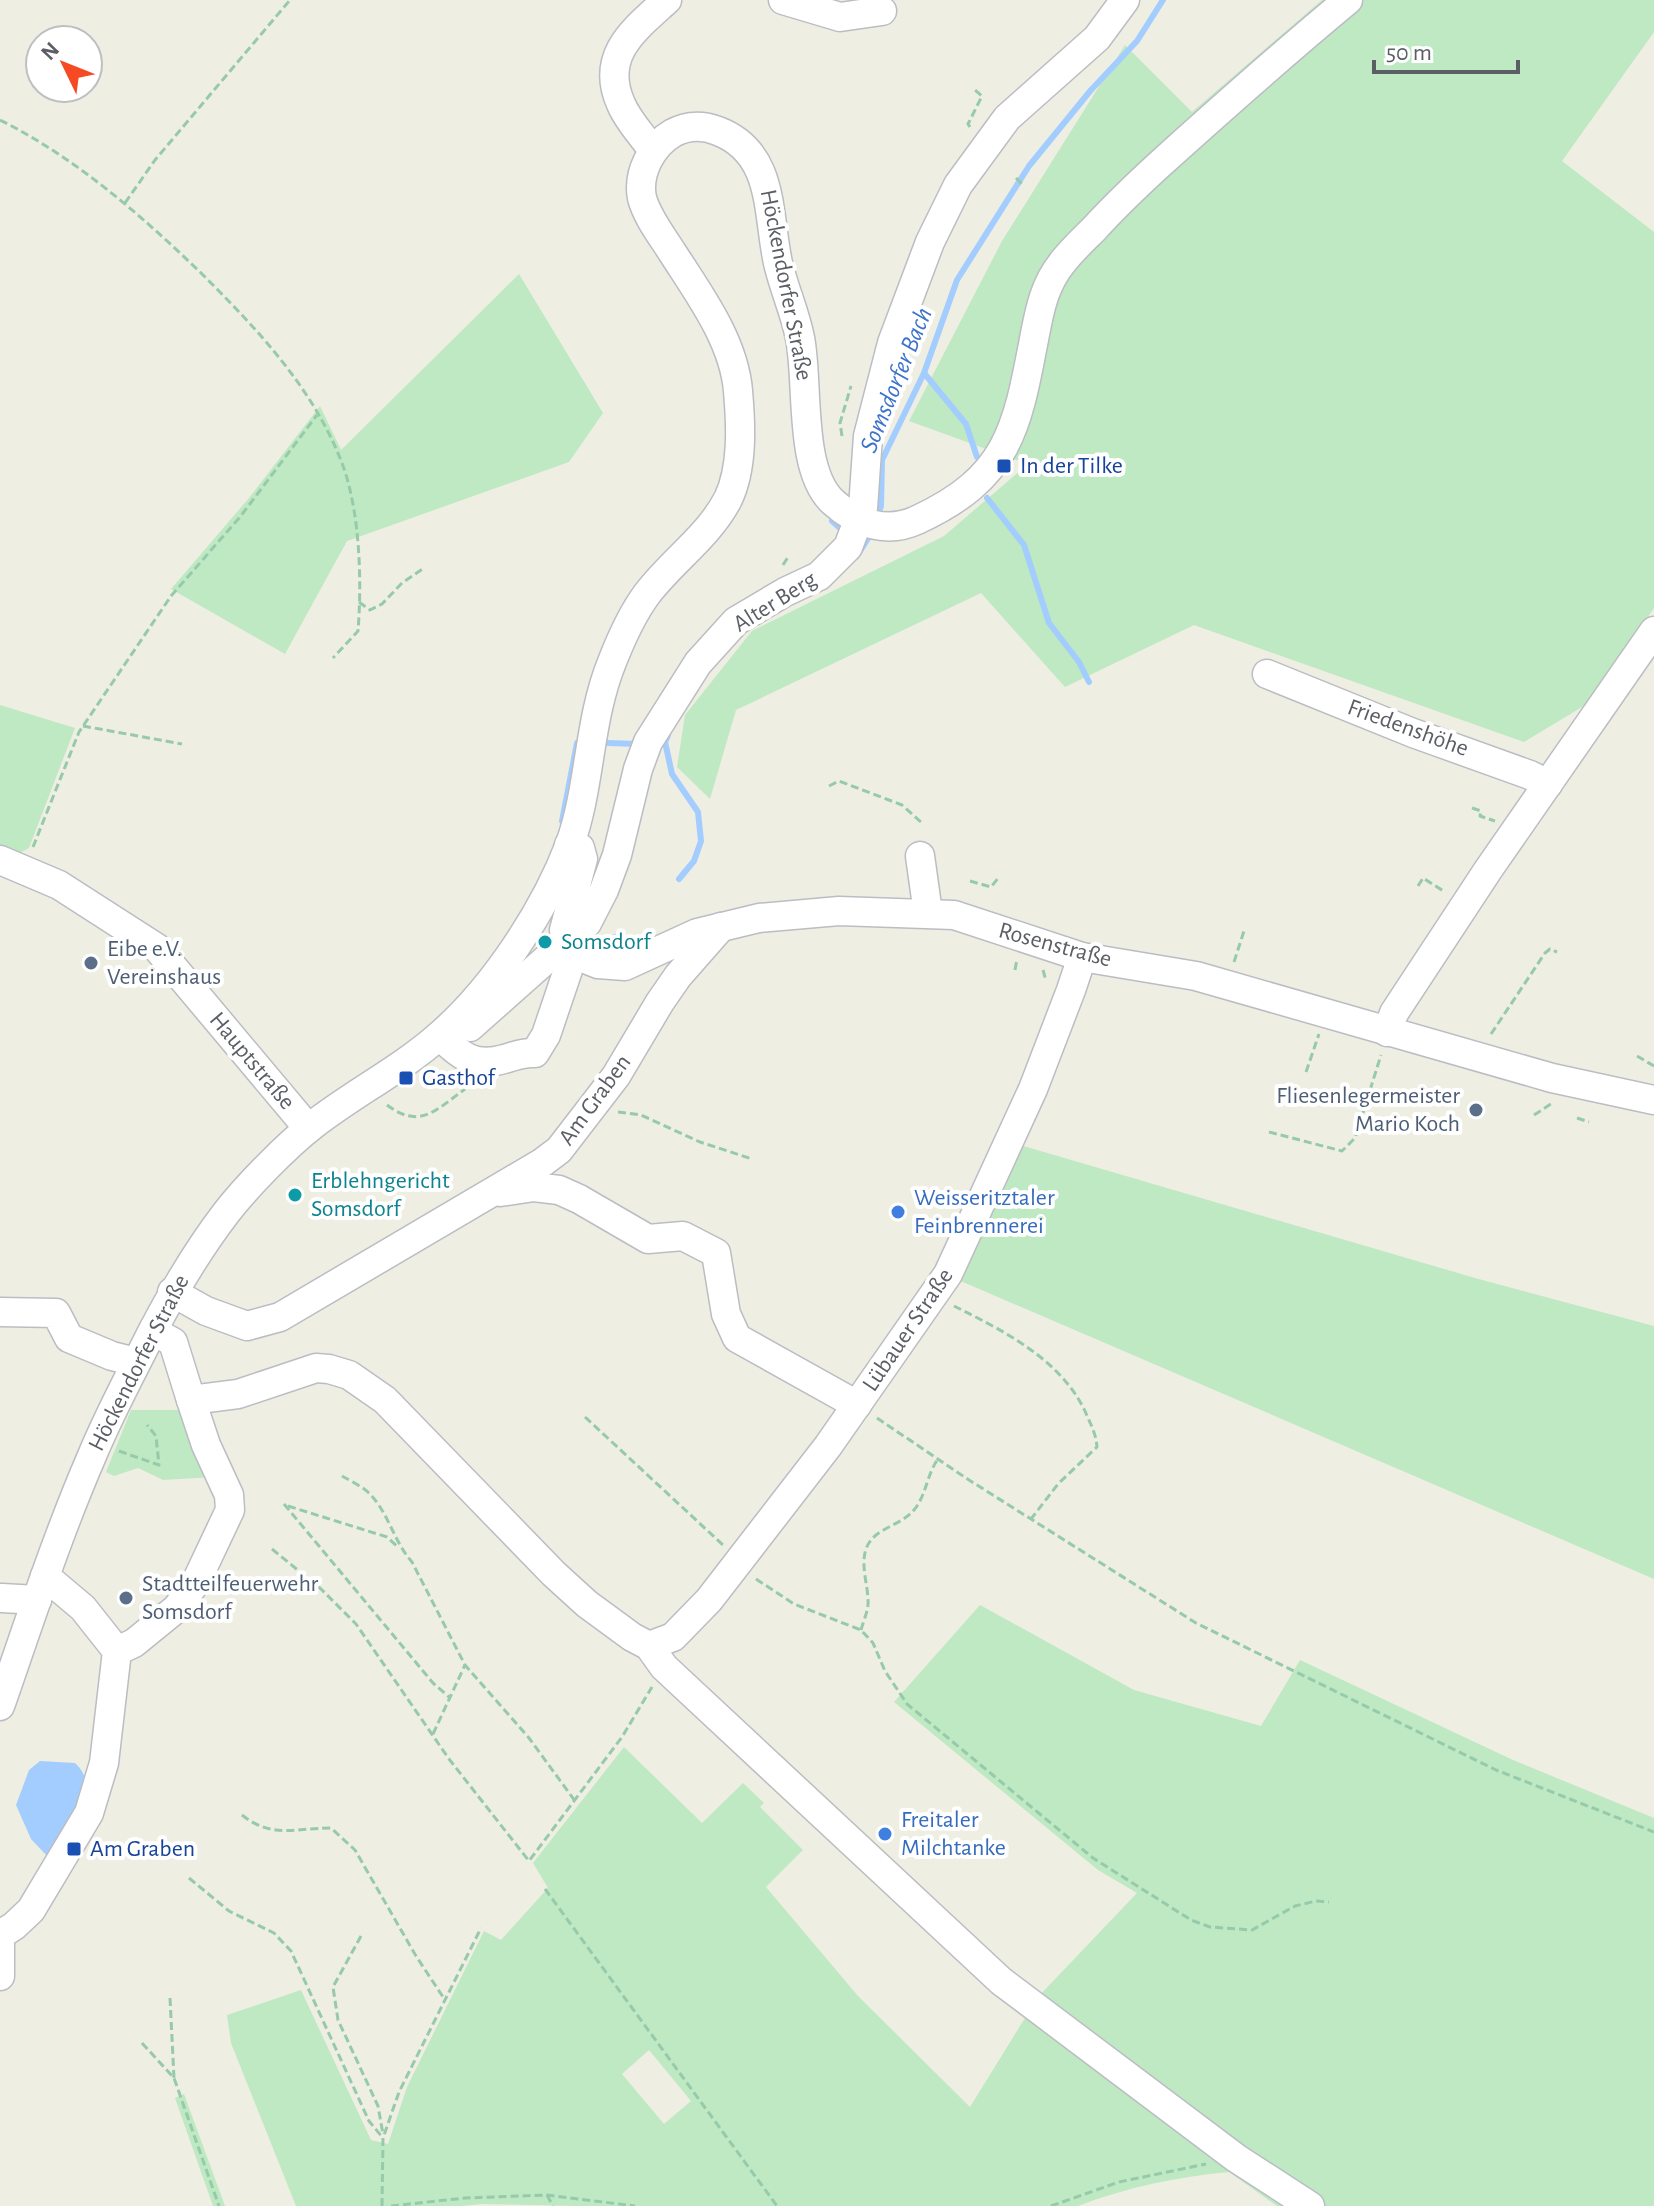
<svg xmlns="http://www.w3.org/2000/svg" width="1654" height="2206" viewBox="0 0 1654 2206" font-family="'Alegreya Sans',sans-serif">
  <rect width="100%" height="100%" fill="#efeee3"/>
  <g fill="#bee9c2" fill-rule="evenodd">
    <polygon points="1322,0 1654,0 1654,32 1562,161 1654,232 1654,608 1587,704 1524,742 1194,625 1065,687 981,593 736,710 710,799 677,767 685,715 752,631 944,536 1028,464 909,421 1002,241 1125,45 1192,112"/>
    <polygon points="519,274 603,413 569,462 347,541 285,654 171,589 249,498 320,406 341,450"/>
    <polygon points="0,705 75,728 29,848 16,855 0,850"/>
    <polygon points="1020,1145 1475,1278 1654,1326 1654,1579 956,1279"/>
    <polygon points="131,1410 187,1410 212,1477 163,1480 138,1468 114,1476 106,1472"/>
    <path d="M980 1605 1134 1690 1261 1726 1300 1660 1513 1760 1654 1818V2206H1277L1229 2172C1177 2177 1127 2187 1078 2206H578L481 2204 461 2206H296L231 2043 227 2015 301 1990 371 2140 388 2144 407 2087 484 1931 501 1940 548 1888 533 1863 624 1747 702 1823 743 1783 764 1803 760 1807 803 1850 766 1887 858 1996 970 2107 1038 1997 1137 1893 1098 1870 894 1702ZM649 2050 691 2101 664 2124 622 2074Z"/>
    <polygon points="184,2094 225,2206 213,2206 175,2098"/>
  </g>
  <path fill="#a3cdff" d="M40 1761 75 1763C106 1792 66 1829 48 1857L31 1839 16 1805 29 1770Z"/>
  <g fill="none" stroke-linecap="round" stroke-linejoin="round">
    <g stroke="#a3cdff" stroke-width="6">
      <polyline points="924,373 966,424 977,457"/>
      <polyline points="987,498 1024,545 1049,623 1079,662 1089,682"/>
      <polyline points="877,518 881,506 882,460 924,373 957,280 1029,166 1091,90 1137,41 1163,0"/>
      <polyline points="832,521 841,529"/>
      <polyline points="857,556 872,532"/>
      <polyline points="668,735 665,742 672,774 698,812 701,841 694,861 679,879"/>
      <polyline points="608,743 638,744"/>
      <polyline points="562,821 577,743"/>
      <polyline points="600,950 615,937"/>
    </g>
    <defs>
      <g id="minor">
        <polyline points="783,0 840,17 882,11"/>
        <path d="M653 151C643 136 628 121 621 104 599 55 635 29 667 0"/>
        <polyline points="1267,674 1413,733 1530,775 1548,784"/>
        <polyline points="920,856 928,913"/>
        <polyline points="0,860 59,885 157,948 308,1128"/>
        <polyline points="565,944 578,956 598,964 625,966 697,933 759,918 839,911 954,915 1082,957 1196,976 1552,1078 1654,1100"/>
        <polyline points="470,1027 587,923 604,890 617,855 638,769 648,742 698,663 736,621 785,592 819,576 848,547 863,508 868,436 892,343 930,242 958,185 1007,118 1097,38 1125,0"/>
        <polyline points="1387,1032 1394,1013 1488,870 1654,631"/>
        <path d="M440 1036C460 1055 474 1068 504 1059 516 1056 522 1052 535 1053L546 1035 568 970 564 930 583 859 580 848 569 845"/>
        <polyline points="500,1192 534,1187 559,1190 579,1199 648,1239 683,1236 716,1253 726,1314 737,1338 857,1405"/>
        <polyline points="172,1292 206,1311 247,1326 280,1317 543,1162 559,1150 616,1076 660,1002 678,976 721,927"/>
        <polyline points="0,1312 56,1313 69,1338 112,1356 136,1362"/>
        <polyline points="153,1331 173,1342 191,1400 238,1394 316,1368 329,1369 349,1375 385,1400 554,1574 587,1604 632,1637 649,1646 664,1667 1001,1981 1236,2158 1310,2206"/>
        <polyline points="2,1598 37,1600"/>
        <polyline points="649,1646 673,1637 709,1600 828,1446 948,1274 1033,1089 1071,990 1082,957"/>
        <polyline points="117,1651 134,1643 177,1608 196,1582 230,1510 229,1495 206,1445 191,1400"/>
        <path d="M0 1706C29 1623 56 1539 91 1458 109 1414 131 1374 152 1332 174 1290 197 1251 226 1213 247 1186 286 1146 313 1125 354 1093 402 1069 440 1035 494 988 545 910 570 844 591 785 588 721 612 662 621 639 632 614 647 594 672 561 709 536 728 499 743 468 741 425 738 391 734 341 699 294 672 252 662 236 647 217 642 198 637 173 652 145 673 133 688 125 703 125 718 131 775 153 767 213 778 263 784 289 795 312 800 338 809 383 798 470 833 502 857 524 887 534 917 520 1010 477 1017 428 1035 334 1040 308 1045 284 1062 263 1071 251 1083 240 1094 229 1115 206 1137 185 1160 164 1222 108 1284 53 1348 0"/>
        <polyline points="0,1935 14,1926 31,1910 89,1813 104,1763 117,1651 83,1608 45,1576"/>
        <polyline points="0,1944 0,1976"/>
      </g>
    </defs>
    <use href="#minor" stroke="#bbbdc3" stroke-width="31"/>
    <g stroke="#96caab" stroke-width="3" stroke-dasharray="8 4" stroke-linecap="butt">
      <path d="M0 120C76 158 141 215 202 274 258 330 313 388 342 463 360 511 362 581 358 631L333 658"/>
      <polyline points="970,127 968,124 982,96 974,89"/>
      <polyline points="1016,178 1022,184"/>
      <polyline points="125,203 155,160 290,0"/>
      <polyline points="842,436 840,423 851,386"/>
      <polyline points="783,565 788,557"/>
      <polyline points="359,602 370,610 382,604 402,583 424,568"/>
      <polyline points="83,726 182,744"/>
      <polyline points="829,786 839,781 902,805 922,823"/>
      <polyline points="1472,808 1481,811 1480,816 1495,821"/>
      <polyline points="33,847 79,732 171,596 240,517 317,415"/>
      <polyline points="970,881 991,887 999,877"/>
      <polyline points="1418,886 1423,878 1445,892"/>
      <polyline points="1234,962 1244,931"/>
      <polyline points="1015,970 1017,959"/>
      <polyline points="1043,970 1046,981"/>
      <polyline points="1491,1034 1545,953 1550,949 1557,952"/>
      <polyline points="1637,1056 1654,1066"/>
      <polyline points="1306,1072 1319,1034"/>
      <path d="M387 1105C420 1130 436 1110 465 1089"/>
      <polyline points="618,1112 641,1115 700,1142 752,1159"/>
      <polyline points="1534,1115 1554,1102"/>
      <polyline points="1577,1118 1589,1122"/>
      <polyline points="1269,1132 1342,1151 1355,1138 1381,1055"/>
      <path d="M954 1306C1004 1331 1060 1359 1085 1411 1090 1423 1096 1433 1097 1447L1058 1484 1031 1519"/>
      <polyline points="585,1417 723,1545"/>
      <polyline points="877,1418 969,1480 1196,1623 1496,1770 1654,1832"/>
      <polyline points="119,1451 159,1465 156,1436 147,1425"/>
      <path d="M342 1476C351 1481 363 1487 370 1494 389 1514 394 1542 412 1562L465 1665 529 1738 575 1801"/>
      <polyline points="284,1504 433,1683 449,1697"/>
      <polyline points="288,1506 387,1537 399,1548"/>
      <polyline points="272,1549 321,1589 356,1624 449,1759 529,1861 622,1737 652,1687"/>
      <polyline points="756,1579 794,1604 861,1630 873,1643 885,1671 907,1704 1093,1858 1191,1920 1210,1927 1252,1930 1295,1906 1316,1901 1329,1902"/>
      <path d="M861 1630C863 1622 867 1614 868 1605 869 1587 860 1567 866 1549 873 1528 901 1526 914 1510 926 1496 927 1474 938 1459"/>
      <polyline points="433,1734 465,1665"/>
      <path d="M242 1815C272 1839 295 1828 331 1828L355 1850 416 1956 445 2000"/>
      <polyline points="189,1878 229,1911 274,1933 291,1951 369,2121 383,2138"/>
      <polyline points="545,1889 777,2206"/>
      <polyline points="361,1936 333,1987 338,2020 378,2106 383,2134"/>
      <polyline points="170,1998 174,2078"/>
      <polyline points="142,2043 174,2078 219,2206"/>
      <polyline points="547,2195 553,2206"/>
      <polyline points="382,2206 383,2138 399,2092 481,1928"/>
      <polyline points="391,2206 465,2198 547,2195 635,2206"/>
      <polyline points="1051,2206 1119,2182 1206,2164"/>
    </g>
    <use href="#minor" stroke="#fff" stroke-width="28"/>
  </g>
  <g fill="#1a4fb4" stroke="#fff" stroke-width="3">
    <rect x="996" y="458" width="16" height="16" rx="4"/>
    <rect x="398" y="1070" width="16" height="16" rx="4"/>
    <rect x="66" y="1841" width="16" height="16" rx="4"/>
  </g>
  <g fill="#0f9aa8" stroke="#fff" stroke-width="3">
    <circle cx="545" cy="942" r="8"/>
    <circle cx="295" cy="1195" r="8"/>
  </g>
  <g fill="#5c6f8a" stroke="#fff" stroke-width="3">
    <circle cx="91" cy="963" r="8"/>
    <circle cx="1476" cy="1110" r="8"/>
    <circle cx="126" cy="1598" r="8"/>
  </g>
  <g fill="#3f7fe0" stroke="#fff" stroke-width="3">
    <circle cx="898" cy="1212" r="8"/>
    <circle cx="885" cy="1834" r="8"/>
  </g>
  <g text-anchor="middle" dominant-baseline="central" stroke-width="8" stroke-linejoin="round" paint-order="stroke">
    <g font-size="24" fill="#5b5f65" stroke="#fff">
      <text transform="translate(786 285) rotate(79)">Höckendorfer Straße</text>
      <text transform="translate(775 602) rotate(-32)">Alter Berg</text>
      <text transform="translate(1408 728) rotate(20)">Friedenshöhe</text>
      <text transform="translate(1055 945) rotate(15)">Rosenstraße</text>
      <text transform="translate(252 1061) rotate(50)">Hauptstraße</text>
      <text transform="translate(595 1100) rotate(-54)">Am Graben</text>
      <text transform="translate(908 1330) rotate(-56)">Lübauer Straße</text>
      <text transform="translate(139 1363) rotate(-63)">Höckendorfer Straße</text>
    </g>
    <g font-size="24" fill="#164399" stroke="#fff" text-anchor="start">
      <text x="1020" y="466">In der Tilke</text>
      <text x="422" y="1078">Gasthof</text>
      <text x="90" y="1849">Am Graben</text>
    </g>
    <g font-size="24" fill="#0d838f" stroke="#fff" text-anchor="start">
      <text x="561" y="942">Somsdorf</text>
      <text x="311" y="1181">Erblehngericht<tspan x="311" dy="28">Somsdorf</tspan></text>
    </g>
    <g font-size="24" fill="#4e5e75" stroke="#fff" text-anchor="start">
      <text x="107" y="949">Eibe e.V.<tspan x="107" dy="28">Vereinshaus</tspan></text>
      <text x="1460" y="1096" text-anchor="end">Fliesenlegermeister<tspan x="1460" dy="28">Mario Koch</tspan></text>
      <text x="142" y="1584">Stadtteilfeuerwehr<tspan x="142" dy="28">Somsdorf</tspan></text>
    </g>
    <g font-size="24" fill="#366cbe" stroke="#fff" text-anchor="start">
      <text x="914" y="1198">Weisseritztaler<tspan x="914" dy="28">Feinbrennerei</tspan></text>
      <text x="901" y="1820">Freitaler<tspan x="901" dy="28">Milchtanke</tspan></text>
    </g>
    <g font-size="26" font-style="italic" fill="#3d73cb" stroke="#fff">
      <text transform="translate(896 380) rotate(-68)">Somsdorfer Bach</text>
    </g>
  </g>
  <g transform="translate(64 64) rotate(313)"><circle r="38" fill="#ffffff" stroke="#bdbfc1" stroke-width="2"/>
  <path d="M0-6L14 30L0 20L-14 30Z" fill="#f54a23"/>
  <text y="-12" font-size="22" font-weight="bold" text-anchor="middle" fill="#5b5f65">N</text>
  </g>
  <path d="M1374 60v12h144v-12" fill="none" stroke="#5b5f65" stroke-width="4"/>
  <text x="1386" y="60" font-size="24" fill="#5b5f65" stroke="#ffffff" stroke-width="6" paint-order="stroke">50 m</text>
</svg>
